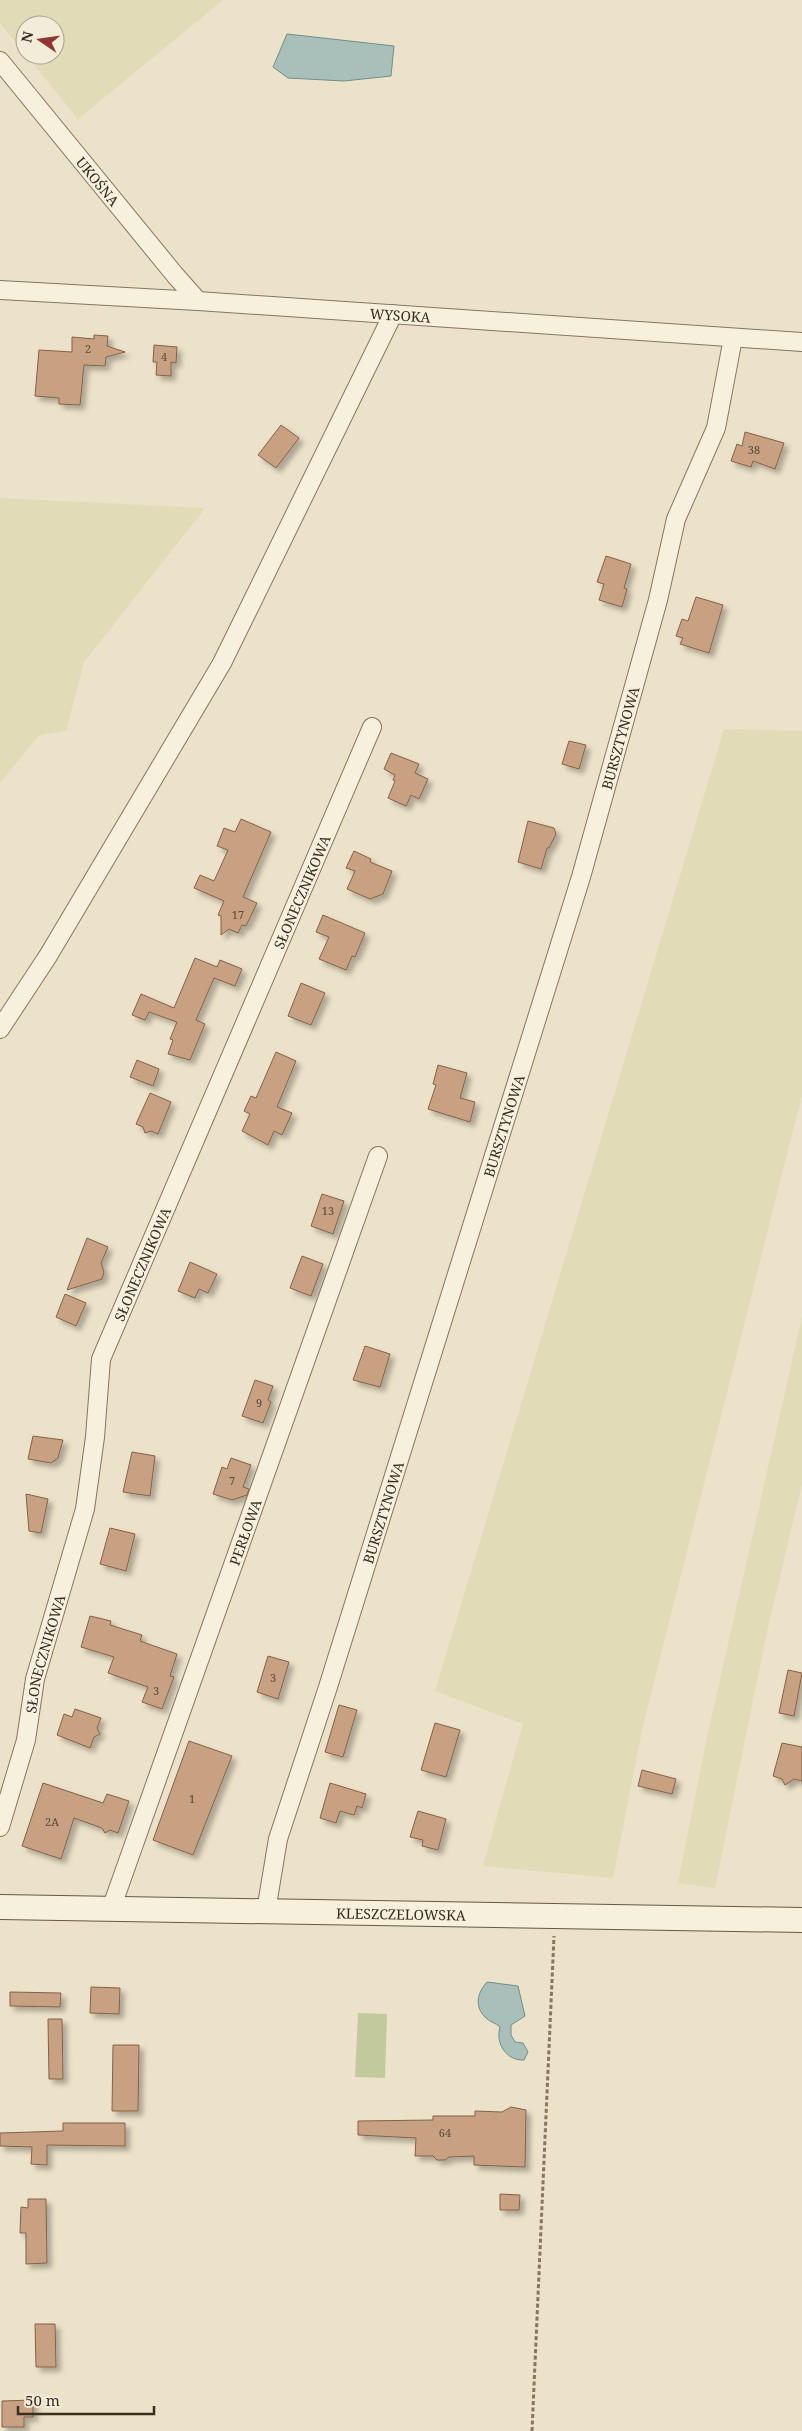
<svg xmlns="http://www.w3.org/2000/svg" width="802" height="2431" viewBox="0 0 802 2431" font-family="'Noto Serif',serif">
  <defs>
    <filter id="shadow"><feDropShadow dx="4.5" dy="4.5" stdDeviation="2.5" flood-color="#0004"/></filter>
  </defs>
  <rect width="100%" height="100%" fill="#ece2c9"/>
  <g fill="#e1dbb7">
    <polygon points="0,0 223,0 78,119 26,55 55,55 55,25 25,25 25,54 0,23"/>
    <polygon points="0,498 205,508 84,662 66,731 39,735 0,783"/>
    <polygon points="724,729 802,731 802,1095 642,1730 613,1878 483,1866 523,1724 435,1691"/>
    <polygon points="802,1317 802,1484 767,1632 715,1888 678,1883 707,1737"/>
  </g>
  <polygon fill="#c2c99d" points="358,2013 387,2014 385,2078 355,2077"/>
  <g fill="#a9c0ba" stroke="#708e88">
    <polygon points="287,34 394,46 391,76 344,81 288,78 273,67"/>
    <path d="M487 1982 518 1986 525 2016 511 2025V2035L515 2042 523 2043 528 2052 524 2060C507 2061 495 2044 500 2027 496 2023 490 2022 486 2018 474 2007 477 1993 487 1982Z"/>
  </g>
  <g fill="#c7a182" stroke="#846146" filter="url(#shadow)">
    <polygon points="94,335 108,336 107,346 125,352 106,357 105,366 84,365 80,405 59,404 59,398 35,396 39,350 72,352 72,337 94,339"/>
    <polygon points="154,345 177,347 176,363 171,362 171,376 156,375 157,362 153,362"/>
    <polygon points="281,425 299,438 276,468 258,455"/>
    <polygon points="745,432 784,443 775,469 753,461 751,467 731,461 737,444 742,446"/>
    <polygon points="606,556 631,564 624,588 627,589 622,607 599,600 604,584 597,582"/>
    <polygon points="696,597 723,605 709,653 680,644 683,638 676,636 682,619 688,621"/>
    <polygon points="569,741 586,745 579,769 562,764"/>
    <polygon points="391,753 419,764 415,773 428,779 419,799 411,795 406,806 388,798 395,781 393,780 395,775 384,769"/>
    <polygon points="241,819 271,832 243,897 257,903 246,926 242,925 238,933 229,929 221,935 221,916 218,915 224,901 194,888 200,875 214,881 228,850 217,846 224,828 235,832"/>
    <polygon points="528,821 554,828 556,834 549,848 547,848 541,869 518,862"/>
    <polygon points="354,851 371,859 370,862 392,871 383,894 370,899 347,889 355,871 346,868"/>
    <polygon points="323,915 365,933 355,957 352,956 346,970 319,959 329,937 316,932"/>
    <polygon points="195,958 217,967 220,960 242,969 235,986 214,978 196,1020 205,1024 190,1060 168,1054 173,1040 170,1039 177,1022 149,1012 145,1020 132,1015 141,994 174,1008"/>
    <polygon points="301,983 325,993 311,1025 288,1016"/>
    <polygon points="276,1052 296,1061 277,1107 292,1113 282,1135 274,1131 268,1145 242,1131 250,1114 244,1111 251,1096 256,1098"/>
    <polygon points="137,1060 159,1069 153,1086 130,1077"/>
    <polygon points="438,1065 467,1073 460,1098 475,1102 470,1122 428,1109 436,1085 433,1084"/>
    <polygon points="150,1093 171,1102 158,1134 151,1131 145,1133 143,1127 136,1124"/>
    <polygon points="322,1194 344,1201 333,1234 311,1226"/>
    <polygon points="87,1238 108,1247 101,1263 104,1272 102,1279 67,1290"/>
    <polygon points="302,1256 323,1264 311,1296 290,1288"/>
    <polygon points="190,1262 217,1274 208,1293 199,1289 195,1298 178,1291"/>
    <polygon points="65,1294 86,1303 76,1326 56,1317"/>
    <polygon points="365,1346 390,1354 380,1387 353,1380"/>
    <polygon points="255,1380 273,1386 268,1400 271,1402 263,1423 242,1416"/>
    <polygon points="33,1436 63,1440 58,1458 51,1463 28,1459"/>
    <polygon points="132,1452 155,1456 150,1496 123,1492"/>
    <polygon points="231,1458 251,1465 243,1487 249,1489 247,1495 232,1500 213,1494 222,1467 227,1469"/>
    <polygon points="26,1494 48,1499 41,1533 29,1531"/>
    <polygon points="110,1528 135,1534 126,1571 100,1564"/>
    <polygon points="90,1616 111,1621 110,1625 142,1635 140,1641 177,1654 170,1676 174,1677 162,1709 142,1702 148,1687 108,1673 114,1657 81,1647"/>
    <polygon points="268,1656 289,1662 278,1699 257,1692"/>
    <polygon points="788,1670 802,1673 794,1716 779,1713"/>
    <polygon points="339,1705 357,1710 343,1757 325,1752"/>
    <polygon points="75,1709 101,1718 97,1728 100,1734 94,1737 90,1748 57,1735 64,1714 72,1717"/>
    <polygon points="435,1723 460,1730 446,1777 421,1770"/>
    <polygon points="189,1741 232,1756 193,1855 153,1840"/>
    <polygon points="782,1743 802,1747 802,1781 794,1779 785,1785 782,1779 773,1776"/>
    <polygon points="642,1770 676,1779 672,1794 638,1786"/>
    <polygon points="43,1783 103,1803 107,1794 129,1801 118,1833 110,1830 105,1833 102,1828 74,1818 61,1859 22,1846"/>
    <polygon points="330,1783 366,1794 362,1808 357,1806 354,1815 340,1811 336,1823 320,1818"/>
    <polygon points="418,1811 446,1819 438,1850 422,1846 423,1840 410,1837"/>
    <polygon points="91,1987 120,1988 119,2014 90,2013"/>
    <polygon points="10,1992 61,1993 60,2007 10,2006"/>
    <polygon points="48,2019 62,2019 63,2079 49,2079"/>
    <polygon points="113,2045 139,2045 138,2111 112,2111"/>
    <polygon points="511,2107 526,2110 525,2167 474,2165 474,2156 449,2157 445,2160 437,2160 433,2156 415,2156 416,2138 358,2135 358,2121 433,2120 433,2116 475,2116 475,2111 502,2112"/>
    <polygon points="63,2123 125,2123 125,2146 47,2145 47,2165 31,2164 32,2147 0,2146 0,2133 63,2131"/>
    <polygon points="500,2194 520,2195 519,2210 500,2210"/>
    <polygon points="28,2199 46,2199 47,2263 26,2264 26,2233 20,2233 21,2207 28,2208"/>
    <polygon points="35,2324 55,2324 56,2367 36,2367"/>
    <polygon points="33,2400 33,2417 24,2417 24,2427 2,2427 2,2401"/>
  </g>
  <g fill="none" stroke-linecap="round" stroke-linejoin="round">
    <defs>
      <g id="minor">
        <path id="s1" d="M0 61 175 275 198 301"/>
        <path id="s2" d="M0 290 198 301 802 342"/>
        <polyline points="0,1029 48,956 222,663 393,314"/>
        <path id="s3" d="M0 1827 26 1740 35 1679 85 1509 95 1437 101 1359 372 727"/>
        <path id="s4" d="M111 1909 378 1156"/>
        <path id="s5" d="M266 1911 278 1839 328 1687 581 877 658 600 676 519 716 428 733 338"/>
      </g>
      <g id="secondary">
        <path id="s6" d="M0 1907 802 1920"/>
      </g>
    </defs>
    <use href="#minor" stroke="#87755f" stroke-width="20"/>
    <use href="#secondary" stroke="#695742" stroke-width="26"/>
    <polyline stroke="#87755f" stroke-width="3" stroke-dasharray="4 2.5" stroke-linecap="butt" points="532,2431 554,1936"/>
    <use href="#minor" stroke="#f7f0dc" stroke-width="18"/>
    <use href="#secondary" stroke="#f7f0dc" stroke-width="24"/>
  </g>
  <g text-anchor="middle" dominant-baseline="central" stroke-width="5" stroke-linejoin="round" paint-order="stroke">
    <g font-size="11" fill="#5c4a39">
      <text x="88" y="348">2</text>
      <text x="164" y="356">4</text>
      <text x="754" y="449">38</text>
      <text x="238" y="914">17</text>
      <text x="328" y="1210">13</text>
      <text x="259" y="1402">9</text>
      <text x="232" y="1480">7</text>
      <text x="273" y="1677">3</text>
      <text x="156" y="1690">3</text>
      <text x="192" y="1798">1</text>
      <text x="52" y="1821">2A</text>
      <text x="445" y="2132">64</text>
    </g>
    <g font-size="14" fill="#382d21" stroke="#f3ecd8">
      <text stroke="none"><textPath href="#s1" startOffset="155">UKOŚNA</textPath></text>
      <text stroke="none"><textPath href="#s2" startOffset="401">WYSOKA</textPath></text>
      <text stroke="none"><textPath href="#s5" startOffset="1226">BURSZTYNOWA</textPath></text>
      <text stroke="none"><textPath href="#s3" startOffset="989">SŁONECZNIKOWA</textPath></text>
      <text stroke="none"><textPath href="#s5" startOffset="821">BURSZTYNOWA</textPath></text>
      <text stroke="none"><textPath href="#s3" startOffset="584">SŁONECZNIKOWA</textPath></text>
      <text stroke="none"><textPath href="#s5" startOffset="416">BURSZTYNOWA</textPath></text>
      <text stroke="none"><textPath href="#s4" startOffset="400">PERŁOWA</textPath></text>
      <text stroke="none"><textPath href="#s3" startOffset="179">SŁONECZNIKOWA</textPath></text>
      <text stroke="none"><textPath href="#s6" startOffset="401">KLESZCZELOWSKA</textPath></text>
    </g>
  </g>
  <g transform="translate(40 40) rotate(283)"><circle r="24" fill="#f3ecd8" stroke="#a8a08f"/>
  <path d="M0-4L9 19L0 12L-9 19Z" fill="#913633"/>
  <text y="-8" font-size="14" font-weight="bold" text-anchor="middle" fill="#382d21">N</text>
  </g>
  <path d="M18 2406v8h136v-8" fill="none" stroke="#382d21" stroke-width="2.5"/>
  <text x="25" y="2406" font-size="15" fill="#382d21" stroke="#f3ecd8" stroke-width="4" paint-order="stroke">50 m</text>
</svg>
